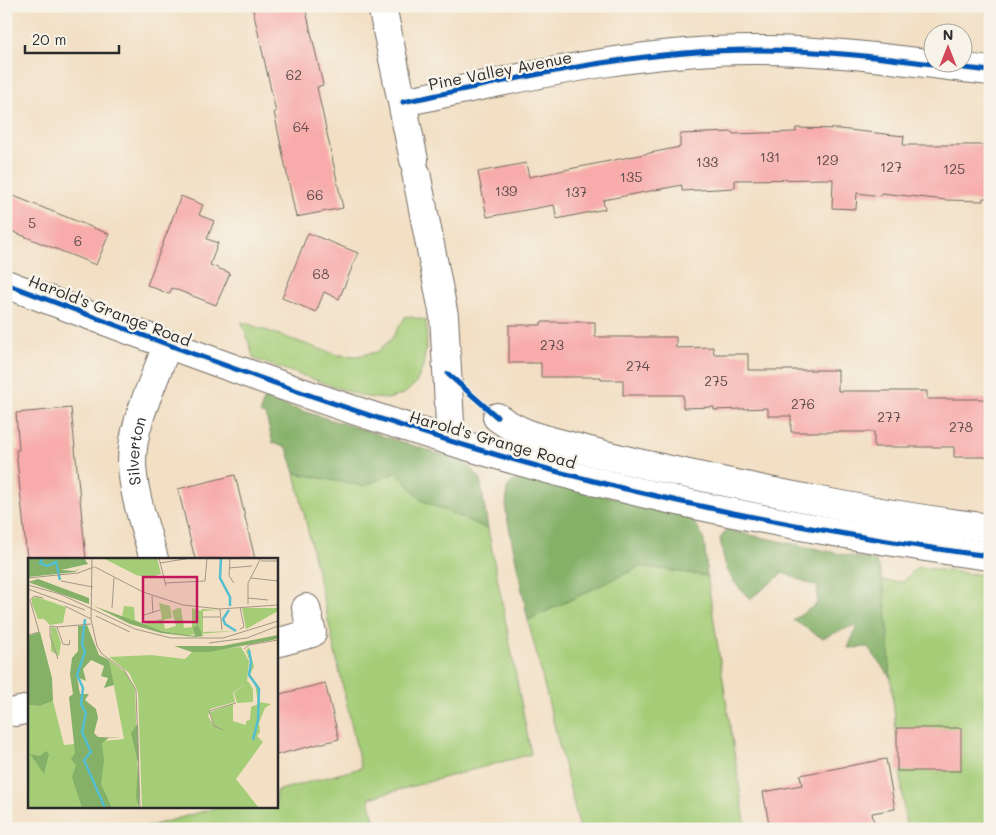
<svg xmlns="http://www.w3.org/2000/svg" width="996" height="835" viewBox="0 0 996 835" font-family="Mali,sans-serif">
  <rect width="100%" height="100%" fill="#f7f3e8"/>
  <filter id="ink" filterUnits="userSpaceOnUse"><feTurbulence type="fractalNoise" baseFrequency=".02" numOctaves="2"/><feDisplacementMap in="SourceGraphic" scale="10" xChannelSelector="R" yChannelSelector="G"/><feConvolveMatrix kernelMatrix="1 2 1 2 8 2 1 2 1" color-interpolation-filters="sRGB"/></filter>
  <filter id="wash" filterUnits="userSpaceOnUse"><feTurbulence type="fractalNoise" baseFrequency=".0096" numOctaves="4" result="noise"/><feDisplacementMap in="SourceGraphic" scale="20" xChannelSelector="R" yChannelSelector="G"/><feGaussianBlur stdDeviation="1.12" result="paint"/><feColorMatrix in="noise" values="0 0 0 0 0 0 0 0 0 0 0 0 0 0 0 0 0 1.4 0 .05"/><feComposite in="paint" operator="in"/></filter>
  <g filter="url(#wash)">
    <rect width="100%" height="100%" fill="#f2dfc4"/>
    <g fill="#a5cd78" stroke="#687c52">
      <polygon points="406,316 426,320 427,341 423,367 416,383 404,394 388,399 365,397 254,359 242,322 337,355 356,356 377,352 392,338"/>
      <polygon points="397,472 421,500 488,529 531,754 369,798 376,829 140,829 222,806 276,806 276,791 361,768 295,473 363,486"/>
      <polygon points="641,566 707,576 746,829 580,829 528,620"/>
      <polygon points="917,567 990,576 990,829 906,829 881,581 903,582"/>
    </g>
    <g fill="#84b068" stroke="#586e4a">
      <polygon points="264,399 456,459 469,466 480,478 488,529 421,500 397,472 363,486 295,473 287,448 273,443 266,416 260,413"/>
      <path d="M520 478 678 511C709 529 704 543 707 576L641 566 528 620 506 512 507 488 512 482Z"/>
      <path d="M726 530 875 561C888 573 889 656 890 677L868 647 848 648 858 624 822 638 793 620 817 604 818 587 783 573 750 599C728 578 725 569 720 539Z"/>
    </g>
    <g id="blocks">
      <g fill="#f7abaa">
        <polygon points="252,6 305,6 323,85 317,87 343,208 296,217 274,112 276,112"/>
        <polygon points="796,128 839,129 904,136 903,145 990,145 990,198 983,198 983,201 946,200 881,193 881,196 857,193 856,209 832,208 833,179 735,180 735,188 682,191 682,185 603,200 605,209 557,219 554,205 487,217 478,172 526,163 529,177 680,147 680,134 732,132 733,134 796,132"/>
        <polygon points="6,193 109,234 96,265 6,229"/>
        <polygon points="181,196 203,205 199,215 214,221 207,239 218,243 210,265 230,273 216,305 172,288 169,294 147,285"/>
        <polygon points="308,233 358,253 339,299 324,292 316,312 282,298"/>
        <polygon points="541,322 595,322 595,337 676,337 676,348 713,347 714,354 748,354 748,370 838,370 838,391 927,391 927,399 990,399 990,457 954,457 954,447 874,447 874,432 791,432 791,416 768,416 768,408 714,410 714,407 683,408 683,395 623,395 623,380 601,380 601,377 541,377 541,363 509,363 509,325 541,325"/>
        <polygon points="71,408 86,559 27,559 16,450 19,450 16,413"/>
        <polygon points="235,475 255,559 195,559 178,489"/>
        <polygon points="325,683 339,739 276,755 276,695"/>
        <rect x="897" y="728" width="64" height="43"/>
        <polygon points="886,759 895,809 872,813 874,824 850,829 770,829 763,792 802,785 800,775"/>
      </g>
    </g>
  </g>
  <g filter="url(#ink)">
    <use href="#blocks" fill-opacity="0" stroke="#716a61" stroke-width="1"/>
    <g fill="none" stroke-linecap="round" stroke-linejoin="round">
      <defs>
        <g id="minor">
          <polyline points="382,6 414,160"/>
          <path d="M403 102C520 78 639 49 759 50 837 50 913 62 990 71"/>
          <polyline points="416,173 444,316 451,441"/>
          <path d="M497 417C518 433 541 438 566 445 593 452 620 459 647 465 761 490 874 514 990 528"/>
          <path id="s1" d="M154 559C146 530 132 491 132 462 132 422 154 383 167 345"/>
          <polyline points="276,643 312,633 306,608"/>
          <polyline points="15,712 29,709"/>
        </g>
        <path id="tertiary" d="M6 284C165 344 324 404 487 452 610 488 736 516 863 537 905 544 947 551 990 556"/>
      </defs>
      <use href="#minor" stroke="#716a61" stroke-width="30"/>
      <use href="#tertiary" stroke="#716a61" stroke-width="30"/>
      <use href="#minor" stroke="#fff" stroke-width="28"/>
      <use href="#tertiary" stroke="#fff" stroke-width="28"/>
      <defs>
        <g id="cycleway">
          <path d="M403 102C520 78 639 49 759 50 837 50 913 62 990 71"/>
          <path d="M6 284C165 344 324 404 487 452 610 488 736 516 863 537 905 544 947 551 990 556"/>
          <polyline points="448,374 497,417"/>
        </g>
      </defs>
      <use href="#cycleway" stroke="#f7f3e8" stroke-width="8"/>
      <use href="#cycleway" stroke="#0057b8" stroke-width="5"/>
    </g>
  </g>
  <g text-anchor="middle" dominant-baseline="central" stroke-width="5" stroke-linejoin="round" paint-order="stroke">
    <g font-size="14" fill="#5e4b4b">
      <text x="294" y="74">62</text>
      <text x="301" y="126">64</text>
      <text x="770" y="156">131</text>
      <text x="827" y="159">129</text>
      <text x="707" y="161">133</text>
      <text x="891" y="166">127</text>
      <text x="954" y="168">125</text>
      <text x="631" y="176">135</text>
      <text x="506" y="190">139</text>
      <text x="576" y="191">137</text>
      <text x="315" y="194">66</text>
      <text x="32" y="222">5</text>
      <text x="78" y="240">6</text>
      <text x="321" y="273">68</text>
      <text x="552" y="344">273</text>
      <text x="638" y="365">274</text>
      <text x="716" y="380">275</text>
      <text x="803" y="403">276</text>
      <text x="889" y="416">277</text>
      <text x="961" y="426">278</text>
    </g>
    <g font-size="16" fill="#2b2b2b" stroke="#f7f3e8">
      <text transform="translate(500 70) rotate(-11)">Pine Valley Avenue</text>
      <text transform="translate(110 310) rotate(21)">Harold's Grange Road</text>
      <text transform="translate(493 439) rotate(16)">Harold's Grange Road</text>
      <text stroke="none"><textPath href="#s1" startOffset="111">Silverton</textPath></text>
    </g>
  </g>
  <g transform="translate(28 558)">
    <rect width="250" height="250" fill="#f2dfc4"/>
    <path d="M75 0H129L133 16 120 20 108 17ZM9 39 38 49 35 65 22 67 16 61H10L4 46V40ZM131 45 142 48 144 60 135 62 137 71 148 68 144 53 150 50H153L156 70 164 69V50L173 53 174 51 191 52 175 53V74L208 73 158 77 115 69 94 59 96 48 106 49 107 62 116 66 134 61ZM214 50H250V53L218 71ZM23 69 28 70 33 85 31 98 23 93ZM213 89 221 103 219 124 205 135 207 144 182 151 180 158 186 168 182 154 205 146V163L218 167V163L222 162 223 149 230 146 227 126 220 117 223 106 218 93 221 89 226 109 222 116 231 129V144L243 146 237 150 231 165 232 174 229 178 235 184 208 221 231 250H114L110 134 101 115 81 99 123 97 157 101 164 94ZM81 102 97 114 107 131 111 250H0V147L12 148 25 143 36 187 96 181ZM220 123 225 131V144L209 145 206 135Z" fill="#a5cd78"/>
    <path d="M0 0H56L60 6 33 12 47 13 52 10 47 14 0 19ZM10 21 61 40V46L0 24ZM66 48 134 73 167 78 165 69 169 68 168 63 175 78 204 75 167 79 133 75 102 66ZM59 67 71 97 81 102 86 127 76 130 80 120 73 118 76 108 63 102 55 111 58 123 49 119 52 136H61L57 142 68 151 70 160 66 175 70 179 95 180 82 179 74 185 76 203 73 226 84 250H54L44 219 48 207 43 201 47 195 41 139 45 136 42 116 44 100 50 93V68ZM12 74 24 120 25 143 12 148 0 147V78ZM250 77V80L245 82 181 94H164L146 88H194ZM110 165 111 202V250L108 239 110 205 103 175ZM18 193 21 196 16 216 2 196 12 198Z" fill="#84b068"/>
    <path fill="none" stroke="#54bed1" stroke-width="2.5" d="M15 0 12 5 19 8 28 4 32 22M193 0 192 20 202 39V48M201 52 195 61 197 66 208 73M57 61 54 86 57 94 49 117 55 130 53 146 58 155 54 174 63 194 56 202 77 250M221 92 223 104 221 117 231 131 230 162 225 182"/>
    <path fill="none" stroke="#a29787" stroke-width="1" d="M64 0 63 61 69 88 74 96 96 112 108 132 112 250M131 0 138 28M202 0 201 18 206 25M233 3H250M132 5 163 0M67 9 115 34 155 47 192 51 250 47M201 10 224 8M0 20 50 15 66 9M223 20 250 23M33 23 65 29M137 25 177 23 179 0M0 27 32 36 107 71 143 80H195L250 63M0 31 57 52M124 38 125 55M220 40 240 42M220 46V25L233 0M37 48 63 61M84 50 86 20M192 51 194 72M116 57 132 52M68 58 102 74M174 59H192M29 69 63 66M212 71 216 69 212 49M0 77 11 74 2 42 6 38 15 40M181 85 219 80 250 68M216 91 221 87 250 82M30 101 22 78V68L29 69 35 86 41 87 42 82M195 172 186 168 181 153 208 145"/>
    <path fill="#c2185b" fill-opacity="0.15" stroke="#c2185b" stroke-width="2.5" d="M115 19H169V64H115Z"/>
    <rect width="250" height="250" fill="none" stroke="#2b2b2b" stroke-width="2.5"/>
  </g>
  <rect width="996" height="835" fill="none" stroke="#f7f3e8" stroke-width="25"/>
  <g transform="translate(948 48)"><circle r="24" fill="#f7f3e8" stroke="#a5a39c"/>
  <path d="M0-4L9 19L0 12L-9 19Z" fill="#d1495b"/>
  <text y="-8" font-size="14" font-weight="bold" text-anchor="middle" fill="#2b2b2b">N</text>
  </g>
  <path d="M25 45v8h94v-8" fill="none" stroke="#2b2b2b" stroke-width="2.5"/>
  <text x="32" y="45" font-size="15" fill="#2b2b2b" stroke="#f7f3e8" stroke-width="4" paint-order="stroke">20 m</text>
</svg>
